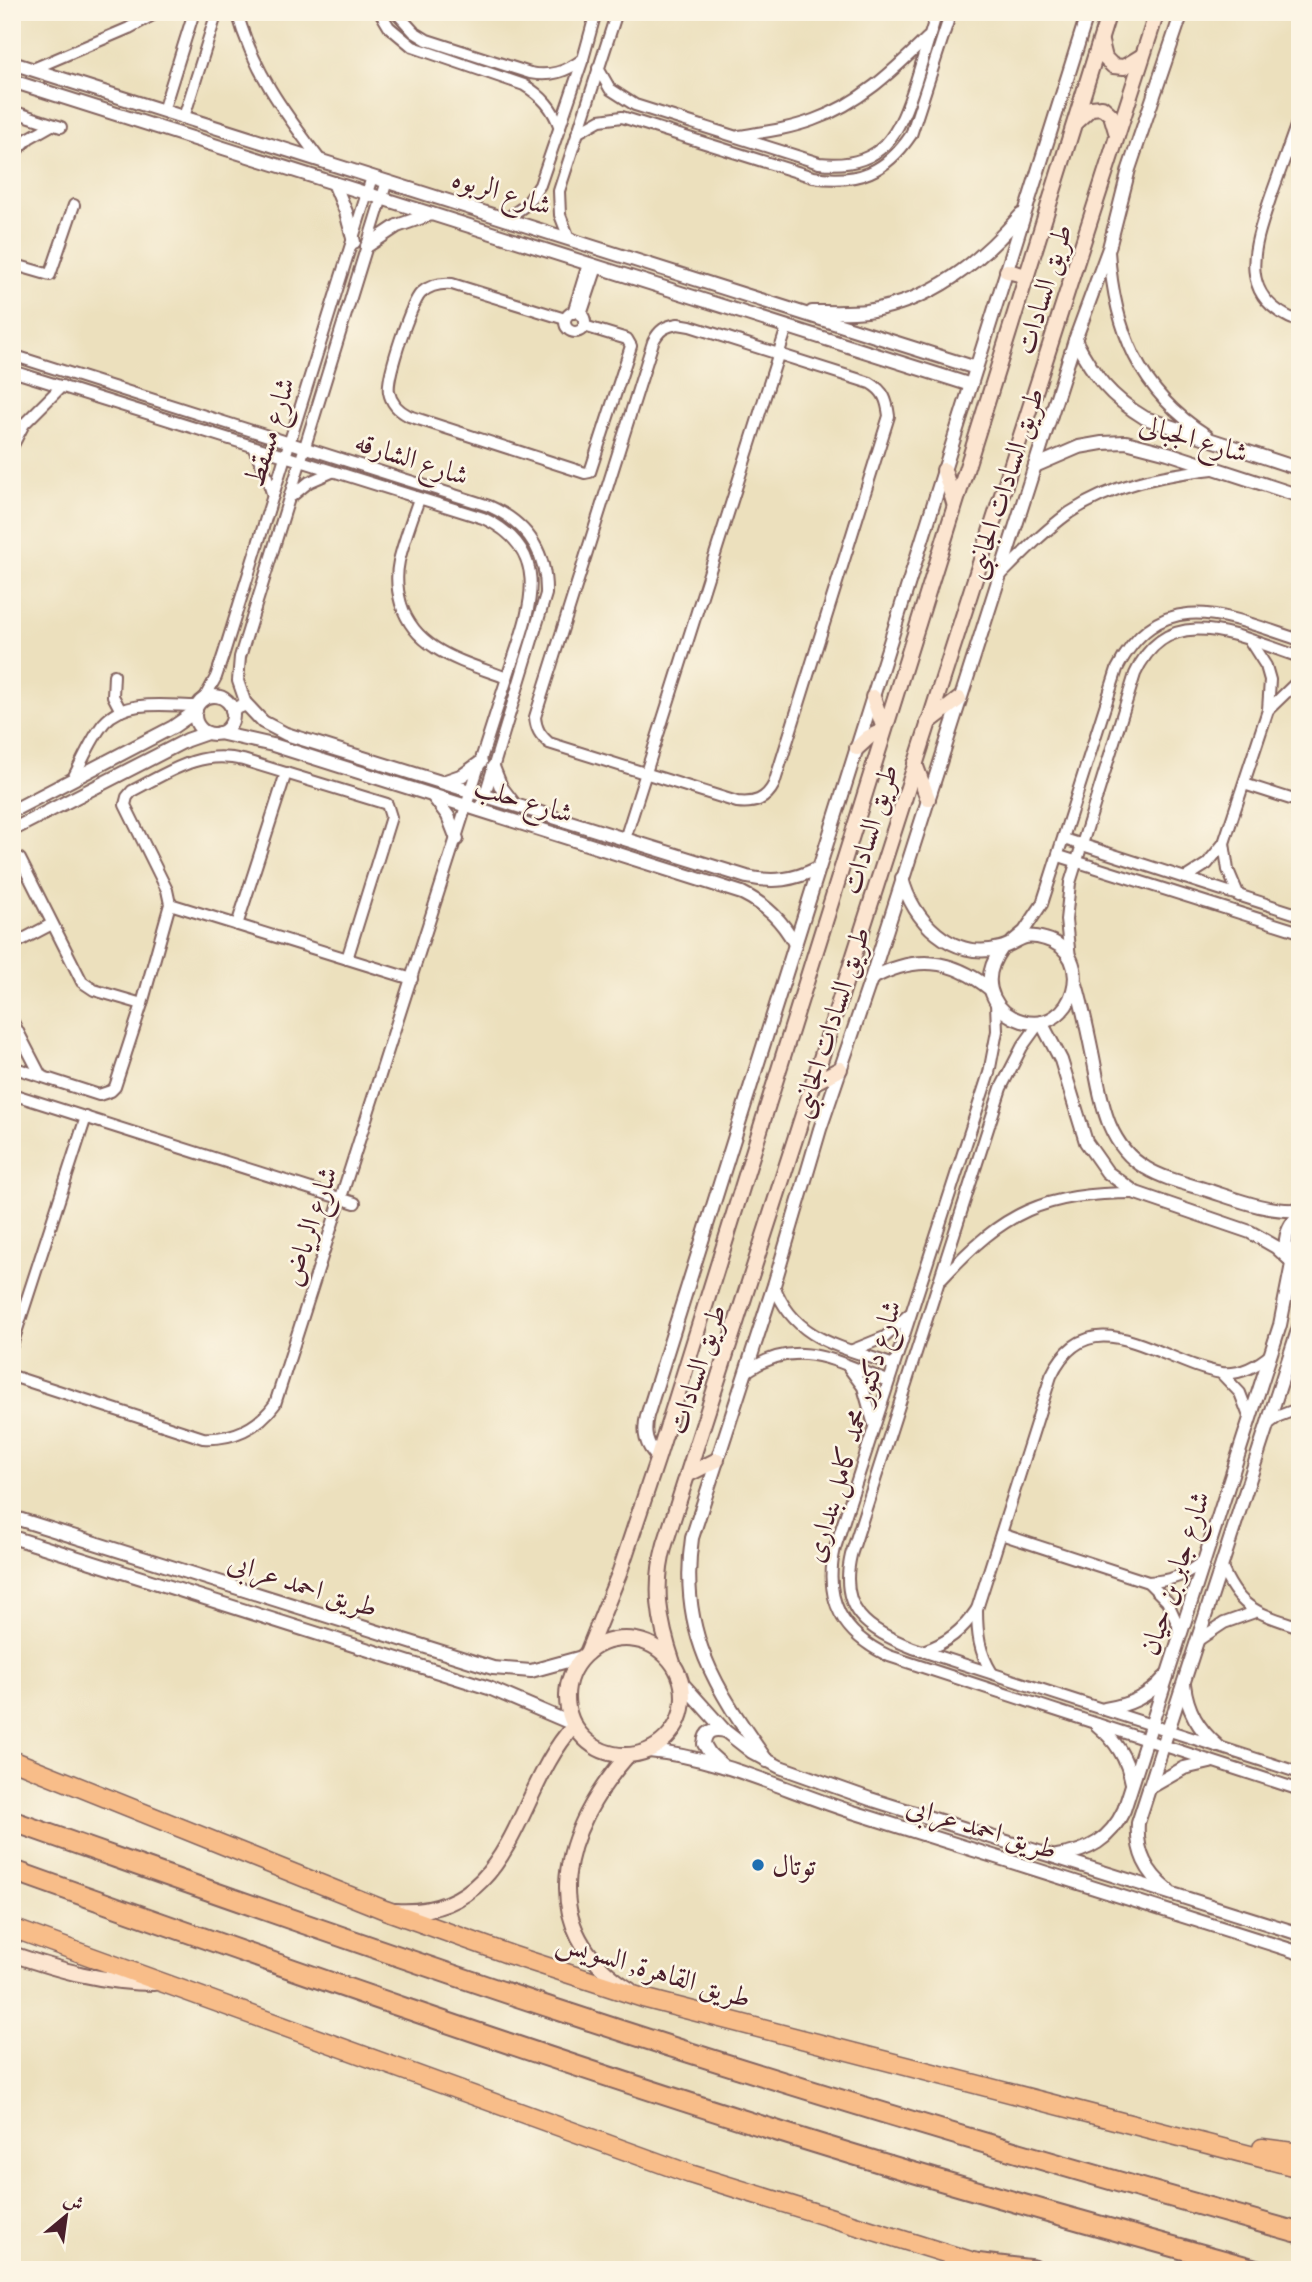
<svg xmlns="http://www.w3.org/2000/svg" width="1312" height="2282" viewBox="0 0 1312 2282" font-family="'EB Garamond',Amiri,serif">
  <rect width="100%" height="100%" fill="#fcf5e5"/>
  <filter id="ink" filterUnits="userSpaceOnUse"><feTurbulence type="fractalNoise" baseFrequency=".0143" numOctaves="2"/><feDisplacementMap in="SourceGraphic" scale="14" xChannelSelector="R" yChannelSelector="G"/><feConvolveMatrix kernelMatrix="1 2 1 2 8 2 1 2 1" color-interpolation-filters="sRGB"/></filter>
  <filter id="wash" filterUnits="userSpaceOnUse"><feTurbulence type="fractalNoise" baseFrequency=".00686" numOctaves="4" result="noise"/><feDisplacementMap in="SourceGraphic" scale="28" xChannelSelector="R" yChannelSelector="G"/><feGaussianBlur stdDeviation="1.57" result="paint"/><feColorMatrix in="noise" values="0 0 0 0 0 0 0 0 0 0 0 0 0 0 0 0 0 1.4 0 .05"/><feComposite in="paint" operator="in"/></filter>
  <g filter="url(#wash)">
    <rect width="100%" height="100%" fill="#ece0bd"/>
  </g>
  <g filter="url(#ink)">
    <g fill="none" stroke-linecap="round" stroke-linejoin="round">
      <defs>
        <g id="minor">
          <path d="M237 12C253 71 284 112 320 160"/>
          <path d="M380 12 389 27 413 47 524 85C542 96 553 108 560 128"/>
          <path d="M396 12 414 32 427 40 530 73C550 77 566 72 583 59"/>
          <path d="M598 68 610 89 635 105 819 163C883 170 899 134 916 81 923 58 930 35 937 12"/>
          <polyline points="33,69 129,28 158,12"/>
          <polyline points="12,111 61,127"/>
          <polyline points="163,111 194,12"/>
          <path d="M1300 115C1290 142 1281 169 1271 196 1254 246 1234 298 1300 322"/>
          <polyline points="184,117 217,12"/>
          <path d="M577 133 600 120 622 117 813 177C858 184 886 172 911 135L951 12"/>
          <path d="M739 136C764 132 789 129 813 120 859 104 893 71 927 38"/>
          <polyline points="12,155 29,138 52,125"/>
          <polyline points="506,219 526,205 540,185 583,59 596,12"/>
          <polyline points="569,238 560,215 559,191 617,12"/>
          <path d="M1109 251C1114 329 1139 392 1207 435"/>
          <polyline points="12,264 50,275 74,205"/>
          <circle cx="575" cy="322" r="10"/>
          <polyline points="573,313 588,264"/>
          <polyline points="581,315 597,267"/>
          <path d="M565 319 452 284C440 283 430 285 421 293 411 303 386 377 389 392 391 403 399 411 409 416L585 473 590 472 631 346 627 339 584 326"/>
          <path d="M678 324 690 326 870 383C884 391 887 400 889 416L774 784C766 800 754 804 737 802L549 743C540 735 536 729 535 717L653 342C659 330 665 326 678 324Z"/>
          <path d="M12 355 489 506C527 523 547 552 546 594L480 811"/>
          <path d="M12 371 483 518C559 553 526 617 507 678L275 1404C258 1428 232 1440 203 1438L12 1376"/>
          <polyline points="12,447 24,424 62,386"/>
          <polyline points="253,447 265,471 273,496"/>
          <polyline points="292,496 309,482 332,472"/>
          <path d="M419 499C412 519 404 540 399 561 396 575 397 590 401 604 416 652 465 662 507 678"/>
          <path d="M1000 576C1022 554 1044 531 1069 513 1113 484 1162 475 1213 469"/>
          <polyline points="114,675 113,696 121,711"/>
          <polyline points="204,699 216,677 224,653 372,177"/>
          <polyline points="246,704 238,681 240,657 387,181"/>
          <polyline points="1268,710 1300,679"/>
          <path d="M72 780C82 762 91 739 104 723 126 698 168 706 197 706"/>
          <polyline points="1244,784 1300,802"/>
          <polyline points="625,839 787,327"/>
          <polyline points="1064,839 1300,915"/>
          <polyline points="1224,843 1228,870 1239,896"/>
          <polyline points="12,854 20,859 82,982 94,990 142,1004"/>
          <polyline points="1059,856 1300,932"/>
          <polyline points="1185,878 1207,864 1224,843 1268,710 1270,680 1266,666 1250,641"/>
          <polyline points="170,904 412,979"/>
          <polyline points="237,925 286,773"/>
          <path d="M1012 941 1024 931 1042 904 1117 669C1161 583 1229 617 1300 640"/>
          <polyline points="12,945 52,924"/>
          <path d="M1070 958 1066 920 1070 883 1135 674C1169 598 1241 638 1300 657"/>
          <path d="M996 1002 997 1031 989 1073 835 1548C823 1600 842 1634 889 1656L1300 1790"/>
          <polyline points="12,1020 41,1076"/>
          <path d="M1040 1022 1022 1047 1001 1088 851 1555C838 1611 867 1629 913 1648L1300 1773"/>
          <path d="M12 1067 99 1095 111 1091 115 1087 142 1004 170 904 167 890 125 805 127 797 132 791C169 772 200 749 243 760L387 804 391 817 347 959"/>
          <polyline points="12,1094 355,1203"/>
          <path d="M942 1279C1004 1211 1044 1193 1136 1193"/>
          <path d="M774 1285C794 1341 843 1347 894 1365"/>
          <polyline points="12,1345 86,1117"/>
          <polyline points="853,1350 885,1337 908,1315"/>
          <polyline points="1291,1351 1294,1366 1300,1378"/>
          <polyline points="849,1368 863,1387 873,1422"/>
          <path d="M745 1373C796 1335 836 1362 888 1381"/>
          <polyline points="1221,1373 1240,1393 1250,1419"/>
          <polyline points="1267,1425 1279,1416 1300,1408"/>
          <polyline points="1001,1534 1148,1582 1167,1601 1178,1625 1179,1638"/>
          <path d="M1221 1565C1239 1610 1258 1613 1300 1627"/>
          <path d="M1148 1582C1171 1581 1187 1575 1204 1560"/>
          <polyline points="1197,1641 1224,1623 1255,1612"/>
          <path d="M923 1651C947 1643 963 1630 977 1609"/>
          <path d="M992 1673C979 1652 977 1634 977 1609L1051 1376C1090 1294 1162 1364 1222 1373 1241 1375 1257 1366 1271 1354"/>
        </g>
        <g id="tertiary">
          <polyline points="12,63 976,368"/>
          <polyline points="12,81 971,385"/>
          <polyline points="334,183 346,212 354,242"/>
          <polyline points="367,246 397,226 431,214"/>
          <path d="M812 312C830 312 849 313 867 311 932 301 979 263 1021 215"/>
          <path d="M1075 340C1094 376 1110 397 1145 418L1300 469"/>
          <polyline points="1035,466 1079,447 1102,443 1126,442 1168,453 1300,496"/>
          <circle cx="214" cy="715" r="19"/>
          <path d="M232 710 246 704 263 722 286 734 747 877C773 883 794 880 818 868"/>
          <path d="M219 733 273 745 742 893C766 905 782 920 795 944"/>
          <polyline points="493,767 501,787 514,804"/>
          <polyline points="443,782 463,775 481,762"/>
          <polyline points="433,796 448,816 457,839"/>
          <polyline points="12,811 173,727 196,711"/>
          <polyline points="12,830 187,740 207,733"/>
          <path d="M902 878C912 920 952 961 1000 948 1018 944 1020 931 1045 939 1098 953 1074 1036 1022 1021 1009 1017 999 1009 994 998 985 980 991 963 1002 948"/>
          <path d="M871 979C915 955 951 958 990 989"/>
          <path d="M1076 984C1083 1008 1088 1032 1093 1057 1101 1099 1106 1145 1146 1168 1164 1179 1187 1184 1207 1190 1238 1200 1267 1212 1300 1210"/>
          <polyline points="1041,1022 1061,1060 1086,1142 1107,1172 1136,1193 1250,1232 1276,1247 1288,1258"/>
          <path d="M1300 1214C1281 1232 1281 1255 1300 1272"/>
          <path d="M658 1457C646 1445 643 1433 647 1416L1088 12"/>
          <polyline points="12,1517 493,1668 531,1671 582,1657"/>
          <polyline points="12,1537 489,1688 573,1724"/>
          <polyline points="682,1683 725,1731 752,1752 780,1767 870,1799 1300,1934"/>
          <path d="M1184 1684C1187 1710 1198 1729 1218 1746"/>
          <path d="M1105 1709C1129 1705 1148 1697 1164 1678"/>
          <path d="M1097 1725C1116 1741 1127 1758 1132 1783"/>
          <path d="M649 1751C720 1757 788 1792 856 1813 1004 1860 1152 1905 1300 1953"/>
          <path d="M767 1761C716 1689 678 1632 692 1538L774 1285 820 1129 871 979 1075 340 1109 248 1129 169 1182 12"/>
          <path d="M722 1765 710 1754 704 1744C705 1731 713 1728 725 1731"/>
          <polyline points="1149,1788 1184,1768 1210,1762"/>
          <path d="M1057 1856C1089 1851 1110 1840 1124 1810L1280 1325 1292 1264"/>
          <path d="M1168 1890C1146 1872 1136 1852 1138 1823L1300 1324"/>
        </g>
        <g id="secondary">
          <polyline points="1101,42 1105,58 1113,66 1124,67 1142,56"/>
          <polyline points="1076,122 1091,108 1102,107 1111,115 1117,135"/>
          <polyline points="1007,271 1027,276"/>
          <polyline points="944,470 954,503"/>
          <polyline points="873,697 884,729"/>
          <polyline points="928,723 959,699"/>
          <polyline points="857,748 869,737 884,730"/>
          <polyline points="915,764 928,799"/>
          <polyline points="815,1082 840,1069"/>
          <polyline points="687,1475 717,1460"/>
          <circle cx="625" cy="1697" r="58"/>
          <polyline points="587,1653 619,1574 658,1457 1109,12"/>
          <path d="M673 1663C659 1622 653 1586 665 1544L1157 12"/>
          <path d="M628 1755C563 1829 531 1927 630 1990"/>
          <path d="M395 1911C515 1919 515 1788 574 1726"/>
          <path d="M12 1954C59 1970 104 1983 154 1983"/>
        </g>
        <g id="trunk">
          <polyline points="12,1760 385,1910 511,1955 643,1998 1300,2168"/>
          <polyline points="12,1928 690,2174 987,2266"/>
          <polyline points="1262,2148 1300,2153"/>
        </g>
        <g id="motorway">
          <path d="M12 1821C194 1885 375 1950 558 2010 803 2091 1051 2164 1300 2233"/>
          <path d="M12 1870C275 1964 537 2056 803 2139 954 2186 1106 2228 1258 2270"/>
          <polyline points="974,2263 1033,2270"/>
        </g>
      </defs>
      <use href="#minor" stroke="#83635e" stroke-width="14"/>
      <use href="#tertiary" stroke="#83635e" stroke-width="16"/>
      <use href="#secondary" stroke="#83635e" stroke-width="18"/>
      <use href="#trunk" stroke="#83635e" stroke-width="21"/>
      <use href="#motorway" stroke="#83635e" stroke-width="23"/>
      <use href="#minor" stroke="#fff" stroke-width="10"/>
      <use href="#tertiary" stroke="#fff" stroke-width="12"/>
      <use href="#secondary" stroke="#fce5d0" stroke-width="14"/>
      <use href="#trunk" stroke="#f8bd89" stroke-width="18"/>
      <use href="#motorway" stroke="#f8bd89" stroke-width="19"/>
    </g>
  </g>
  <circle fill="#1f6fb2" stroke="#fcf5e5" stroke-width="2.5" cx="758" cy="1865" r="7"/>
  <g text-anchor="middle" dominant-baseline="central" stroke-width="5" stroke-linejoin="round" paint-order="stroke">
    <g font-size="28" fill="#4a1f2b" stroke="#fcf5e5">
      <text transform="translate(502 191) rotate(17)">شارع الربوه</text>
      <text transform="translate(1043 289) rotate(-73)">طريق السادات</text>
      <text transform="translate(269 432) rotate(-73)">شارع مسقط</text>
      <text transform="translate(1194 438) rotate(16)">شارع الجبالى</text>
      <text transform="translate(412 458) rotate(18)">شارع الشارقه</text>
      <text transform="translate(1004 483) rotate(-72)">طريق السادات الجانبى</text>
      <text transform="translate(524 799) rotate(17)">شارع حلب</text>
      <text transform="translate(869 829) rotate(-73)">طريق السادات</text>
      <text transform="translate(830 1022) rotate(-72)">طريق السادات الجانبى</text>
      <text transform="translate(309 1226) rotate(-72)">شارع الرياض</text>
      <text transform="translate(696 1369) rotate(-72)">طريق السادات</text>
      <text transform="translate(852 1431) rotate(-73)">شارع دكتور محمد كامل بندارى</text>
      <text transform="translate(1174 1573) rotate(-72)">شارع جابر بن حيان</text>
      <text transform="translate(303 1584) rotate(18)">طريق احمد عرابى</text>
      <text transform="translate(982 1827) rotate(17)">طريق احمد عرابى</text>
      <text transform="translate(654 1969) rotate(17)">طريق القاهرة, السويس</text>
    </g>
    <g font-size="28" fill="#4a1f2b" stroke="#fcf5e5" text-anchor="start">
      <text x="772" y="1865">توتال</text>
    </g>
  </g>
  <rect width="1312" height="2282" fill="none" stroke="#fcf5e5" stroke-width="42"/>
  <g transform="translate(66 2216) rotate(29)" stroke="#fcf5e5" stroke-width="5" paint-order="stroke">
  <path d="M0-5L12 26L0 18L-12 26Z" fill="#4a1f2b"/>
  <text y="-10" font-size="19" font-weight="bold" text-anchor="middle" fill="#4a1f2b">ش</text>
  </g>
</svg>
